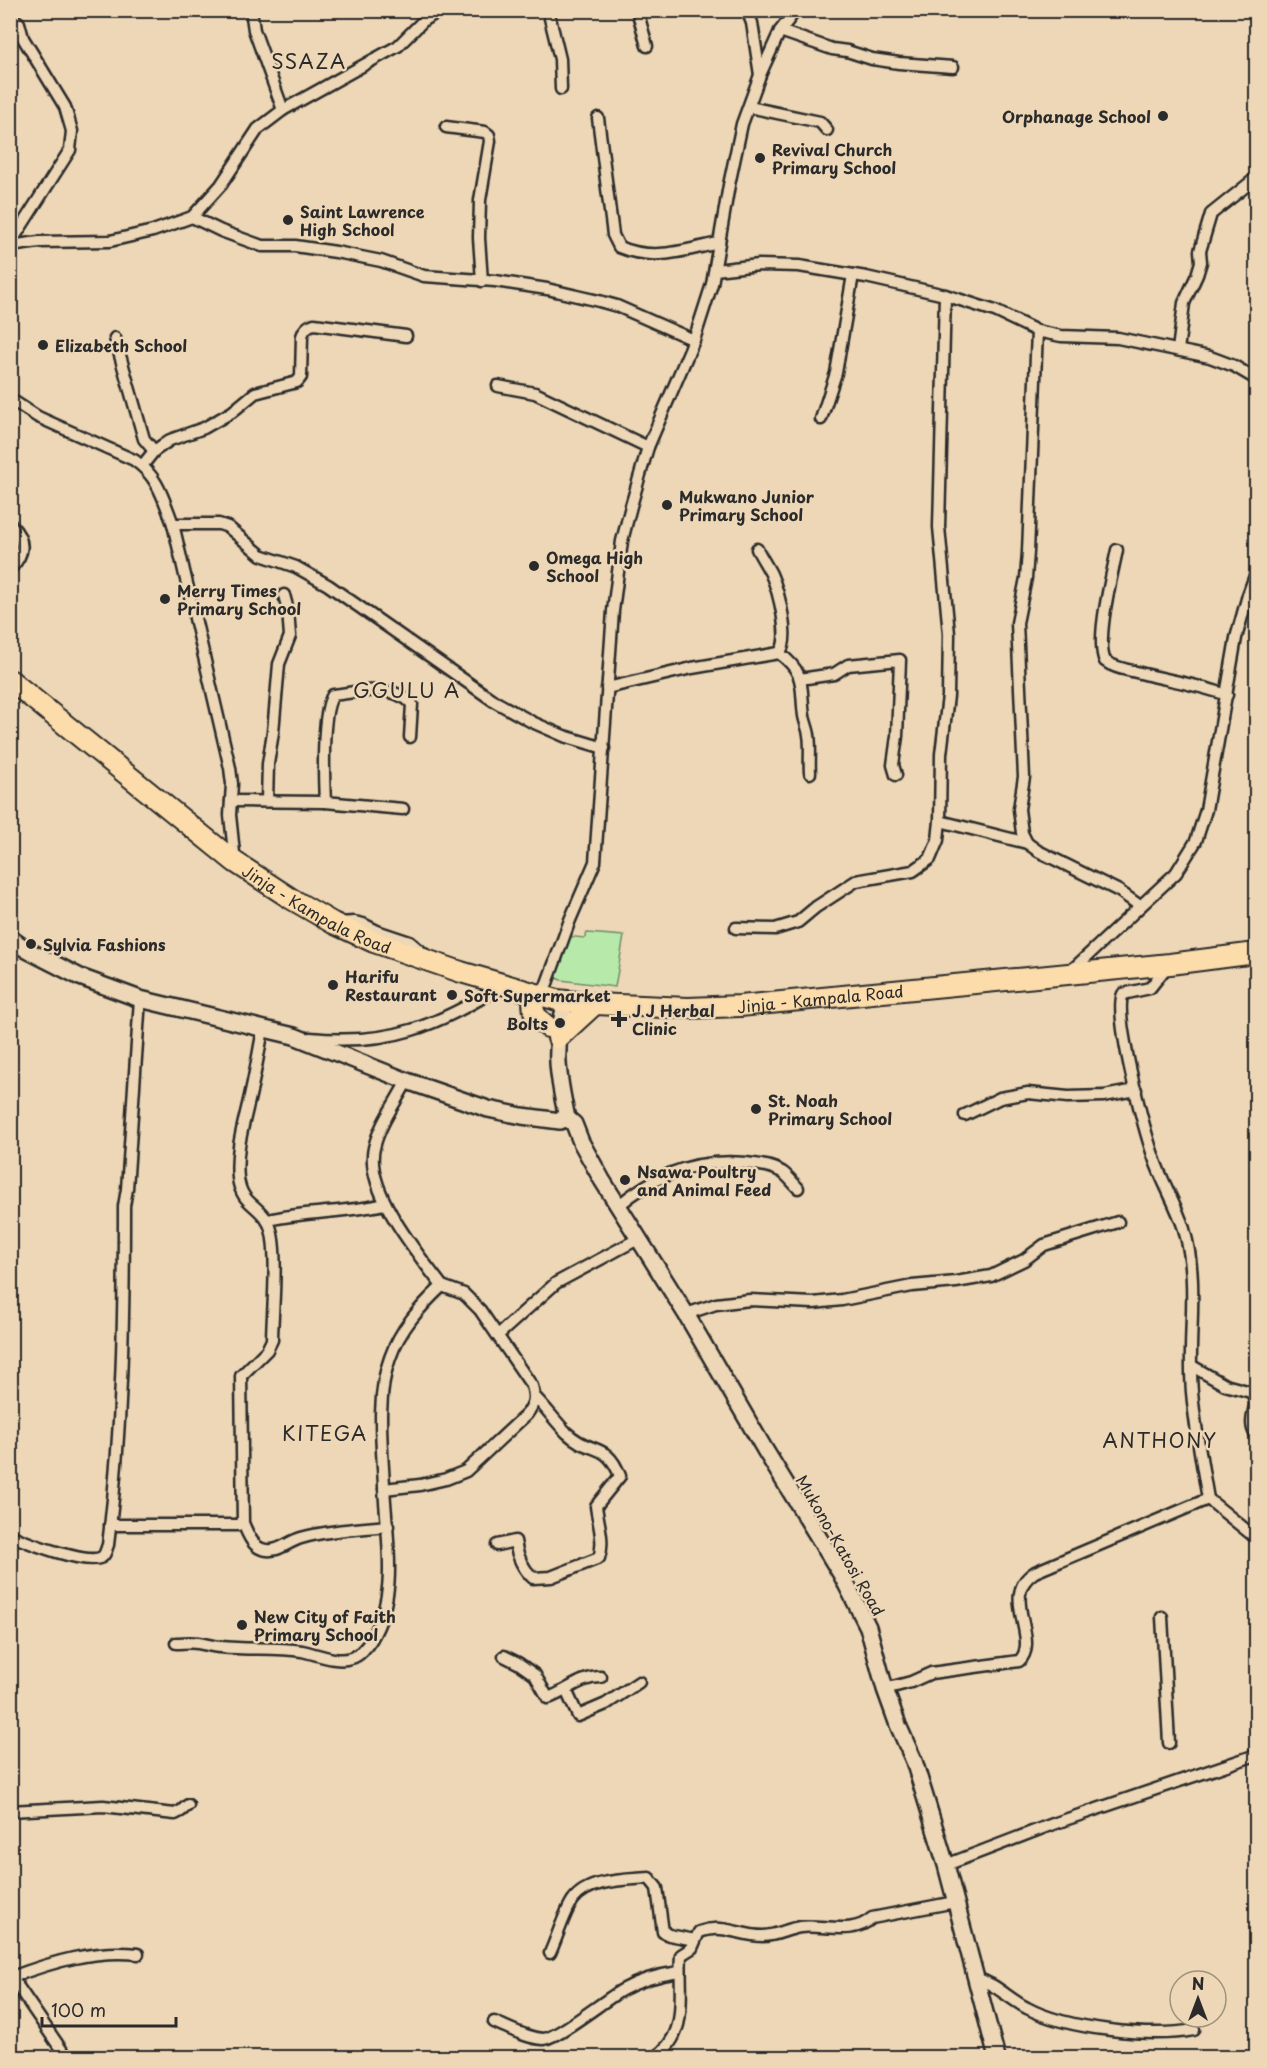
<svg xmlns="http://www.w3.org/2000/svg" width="1267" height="2068" viewBox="0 0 1267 2068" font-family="'Playpen Sans',sans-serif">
  <rect width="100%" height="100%" fill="#edd7b6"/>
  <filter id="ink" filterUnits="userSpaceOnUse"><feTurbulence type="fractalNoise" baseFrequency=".0167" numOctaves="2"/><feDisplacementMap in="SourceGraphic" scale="12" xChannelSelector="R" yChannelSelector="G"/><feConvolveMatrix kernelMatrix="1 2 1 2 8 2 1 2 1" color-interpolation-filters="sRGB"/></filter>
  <g filter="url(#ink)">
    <polygon fill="#b7eaaa" stroke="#718a6a" stroke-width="1.5" points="587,933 624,936 615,987 561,980 553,977 564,936 585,938"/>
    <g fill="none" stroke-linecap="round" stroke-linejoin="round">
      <defs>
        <g id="street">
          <polyline points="251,10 254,30 283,110"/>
          <polyline points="548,10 560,59 561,89"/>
          <polyline points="637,10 647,46"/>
          <polyline points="747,10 752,23 760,75"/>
          <polyline points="10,16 19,23 23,38 65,107 72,131 70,150 10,244"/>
          <polyline points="780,31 832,49 847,51 872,59 899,63 953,67"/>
          <polyline points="749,107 820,122 827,130"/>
          <path d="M598 118 613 235 619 247C655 262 683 250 719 243"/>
          <polyline points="446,127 485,132 489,135 490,141 480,200 479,238 482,281"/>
          <polyline points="192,217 221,231 262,246 295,246 336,252 381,261 424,276 495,281 547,289 599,301 617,306 694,340"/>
          <polyline points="10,246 39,242 110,241 153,231 192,217 221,185 258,129 283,110 398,46 425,19 442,10"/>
          <polyline points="715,270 759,265 799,266 866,277 945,295 995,311 1037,331 1061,336 1118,338 1210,357 1234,366 1256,379"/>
          <polyline points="1037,331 1028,552 1026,578 1017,623 1024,777 1019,809 1022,833 1027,843 1038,851 1119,891 1140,906"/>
          <polyline points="115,338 144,439 154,451"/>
          <polyline points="1178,350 1184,303 1197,275 1201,262 1200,251 1211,214 1256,178"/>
          <polyline points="498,386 535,393 648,447"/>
          <path d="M10 399 38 417 134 460C158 476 163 498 173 524L230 768 232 784 230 815 235 862"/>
          <polyline points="821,419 836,373 853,275"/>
          <path d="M142 466 154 451 170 440 204 428 232 412 255 393 297 382 301 377 302 336C304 329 307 326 314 324L406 336"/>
          <path d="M10 524C25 539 26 553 10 569"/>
          <polyline points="173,524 219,524 228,527 261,555 296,567 328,585 494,701 532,722 564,736 604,748"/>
          <path d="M1117 550C1112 575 1095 640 1105 661 1114 668 1125 669 1136 672 1166 680 1197 684 1227 695"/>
          <path d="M779 653C807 674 800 686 804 716 805 722 808 728 809 735 811 747 809 761 810 773"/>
          <polyline points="800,679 834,674 848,665 900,660 897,736 893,765 896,775"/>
          <path d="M607 688 692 668 779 653C792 641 778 590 771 574 767 566 761 557 757 549"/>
          <path d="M231 801 325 802C324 780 321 712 333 695 357 692 394 683 412 704L410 737"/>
          <polyline points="267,801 268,764 273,732 279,664 290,636 288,610 284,595"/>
          <polyline points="325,802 403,809"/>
          <polyline points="940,821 1027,843"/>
          <polyline points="340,923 354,922 363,924 377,931 410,942 424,954"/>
          <polyline points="736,928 775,929 798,922 816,907 856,881 913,871 930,859 938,840 940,821 941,754 948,696 949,634 939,527 945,295"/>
          <path d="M1169 964 1150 988 1123 994C1113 1015 1145 1132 1154 1158 1162 1182 1176 1204 1184 1229 1200 1284 1187 1336 1192 1392 1195 1427 1202 1464 1208 1499L1256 1538"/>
          <polyline points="1071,971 1176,873 1196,841 1206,810 1236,638 1248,595 1256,573"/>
          <polyline points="542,997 570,920 595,862 613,611 622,541 631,506 648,447 694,340 712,284 729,185 742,124 760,75 780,31 796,10"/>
          <path d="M263 1029C259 1051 255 1074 250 1096 244 1123 235 1150 238 1178 241 1204 258 1204 268 1222 280 1242 272 1315 272 1340L267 1350 241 1376 243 1523C247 1532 252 1546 262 1549 277 1554 287 1542 301 1538 329 1530 359 1529 388 1526"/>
          <path d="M310 1038C392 1046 435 1026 504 985"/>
          <polyline points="965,1115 1000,1098 1028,1093 1068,1097 1104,1096 1136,1090"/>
          <path d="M618 1206C655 1174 696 1158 746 1163 759 1165 770 1165 782 1172 788 1176 793 1183 798 1188"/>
          <path d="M268 1220C306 1211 346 1213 385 1204"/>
          <polyline points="686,1314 716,1304 750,1300 813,1303 842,1300 912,1286 956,1282 991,1276 1024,1260 1044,1245 1118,1222"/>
          <polyline points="498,1335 556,1283 638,1239"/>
          <path d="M1192 1366 1225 1385 1251 1392C1262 1406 1245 1419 1256 1435"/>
          <path d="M384 1489 420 1485 446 1479 466 1471 527 1414C534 1404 536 1398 532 1386L480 1310 464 1294 442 1286"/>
          <polyline points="110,1525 238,1525 243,1523"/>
          <path d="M10 1535C26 1542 88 1566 102 1557 106 1554 106 1549 108 1545 122 1432 124 1319 124 1206L127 1189 140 999"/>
          <path d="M497 1545 515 1541C517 1556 522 1568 533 1578L551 1577 599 1558C605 1541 598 1523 596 1506L620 1476C607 1441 590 1455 567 1433 556 1422 546 1408 535 1397"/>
          <polyline points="1162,1617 1169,1743"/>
          <path d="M176 1643C183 1643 191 1642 198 1643 206 1644 213 1647 221 1647 248 1650 275 1647 302 1651 317 1654 336 1663 351 1658 360 1656 366 1647 371 1640 400 1592 386 1538 384 1485 382 1446 376 1395 390 1358 400 1329 420 1307 442 1286 418 1254 364 1190 374 1148 379 1125 396 1102 407 1081"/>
          <path d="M504 1656 518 1663 535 1675 548 1698C567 1692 579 1677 601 1677"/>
          <path d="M885 1689 911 1682 931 1673 1019 1661C1042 1640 998 1595 1035 1572L1208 1499"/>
          <polyline points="566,1690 578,1716 606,1704 639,1682"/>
          <polyline points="10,1811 103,1806 175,1814 181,1811 188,1805"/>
          <polyline points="946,1865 1053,1824 1256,1755"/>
          <path d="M550 1953C557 1938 564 1913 573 1900 588 1879 626 1880 649 1878L657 1888 663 1932 669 1935 695 1940"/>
          <polyline points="10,1975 67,2058"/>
          <path d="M12 1977C52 1962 95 1949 138 1954"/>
          <path d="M975 1978C995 1983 1009 1999 1027 2008 1066 2029 1151 2038 1194 2030"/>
          <path d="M494 2022C509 2028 526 2038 543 2039 556 2039 606 1999 622 1990 640 1980 658 1975 679 1972"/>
          <polyline points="415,2058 418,2058"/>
          <path d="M654 2058C691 2034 678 1992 681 1955L692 1948 699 1932C725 1923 739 1936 763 1936 776 1936 787 1929 800 1927 824 1924 852 1936 872 1918L955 1902"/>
        </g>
        <g id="secondary">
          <polyline points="10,938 27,950 80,977 140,999 294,1036 407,1081 488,1109 522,1116 560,1121 567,1118"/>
          <path d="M566 1002C553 1048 557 1072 567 1118L574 1124 581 1142 602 1180 686 1314 765 1450 841 1574 868 1627 885 1689 898 1725 914 1761 946 1865 997 2058"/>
        </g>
        <g id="highway">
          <path id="s1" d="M10 680 235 862 290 898 333 923 374 942 461 972 557 1000 595 1004 688 1008 740 1006 1170 964 1256 953"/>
          <path d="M534 994C532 1013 533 1015 548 1027"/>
          <polyline points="558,1038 595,1004"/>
        </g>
      </defs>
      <use href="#street" stroke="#2b2b2b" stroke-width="15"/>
      <use href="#secondary" stroke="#2b2b2b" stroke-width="20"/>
      <use href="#highway" stroke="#2b2b2b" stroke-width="24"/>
      <use href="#street" stroke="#edd7b6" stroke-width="10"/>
      <use href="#secondary" stroke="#edd7b6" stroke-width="15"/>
      <use href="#highway" stroke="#fcdcab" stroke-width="20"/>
    </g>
  </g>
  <g fill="#2b2b2b" stroke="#edd7b6" stroke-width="2">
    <circle cx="1163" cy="116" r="6"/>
    <circle cx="760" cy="158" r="6"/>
    <circle cx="288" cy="220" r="6"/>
    <circle cx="43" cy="345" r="6"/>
    <circle cx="667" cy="505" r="6"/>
    <circle cx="534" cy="566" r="6"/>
    <circle cx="165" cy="599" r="6"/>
    <circle cx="31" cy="944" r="6"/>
    <circle cx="333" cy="985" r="6"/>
    <circle cx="452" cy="995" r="6"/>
    <path d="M616 1010h6v6h6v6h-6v6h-6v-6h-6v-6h6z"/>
    <circle cx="560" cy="1023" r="6"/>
    <circle cx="756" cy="1109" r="6"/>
    <circle cx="625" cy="1180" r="6"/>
    <circle cx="242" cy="1625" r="6"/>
  </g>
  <g text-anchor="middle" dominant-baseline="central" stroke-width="5" stroke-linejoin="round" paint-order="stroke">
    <g font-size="16" font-weight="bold" fill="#2b2b2b" stroke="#edd7b6" text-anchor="start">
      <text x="1151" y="116" text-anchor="end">Orphanage School</text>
      <text x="772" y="149">Revival Church<tspan x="772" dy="18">Primary School</tspan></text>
      <text x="300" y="211">Saint Lawrence<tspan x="300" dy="18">High School</tspan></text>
      <text x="55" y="345">Elizabeth School</text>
      <text x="679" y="496">Mukwano Junior<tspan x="679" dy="18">Primary School</tspan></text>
      <text x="546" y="557">Omega High<tspan x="546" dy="18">School</tspan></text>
      <text x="177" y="590">Merry Times<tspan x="177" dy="18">Primary School</tspan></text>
      <text x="43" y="944">Sylvia Fashions</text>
      <text x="345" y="976">Harifu<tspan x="345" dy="18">Restaurant</tspan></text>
      <text x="464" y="995">Soft Supermarket</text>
      <text x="632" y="1010">J J Herbal<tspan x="632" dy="18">Clinic</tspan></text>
      <text x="548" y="1023" text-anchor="end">Bolts</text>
      <text x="768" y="1100">St. Noah<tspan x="768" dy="18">Primary School</tspan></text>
      <text x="637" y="1171">Nsawa Poultry<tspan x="637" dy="18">and Animal Feed</tspan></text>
      <text x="254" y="1616">New City of Faith<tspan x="254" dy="18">Primary School</tspan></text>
    </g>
    <g font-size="16" fill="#2b2b2b" stroke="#edd7b6">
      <text stroke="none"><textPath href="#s1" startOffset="384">Jinja - Kampala Road</textPath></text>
      <text stroke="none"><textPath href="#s1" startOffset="906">Jinja - Kampala Road</textPath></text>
      <text transform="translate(841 1545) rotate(60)">Mukono-Katosi Road</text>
    </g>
    <g font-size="20" letter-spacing="1.5" fill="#2b2b2b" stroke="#edd7b6">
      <text x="309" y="61">SSAZA</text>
      <text x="407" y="690">GGULU A</text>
      <text x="325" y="1433">KITEGA</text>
      <text x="1160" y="1440">ANTHONY</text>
    </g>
  </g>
  <rect width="1267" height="2068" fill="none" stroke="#edd7b6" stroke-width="36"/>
  <rect x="18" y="18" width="1231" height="2032" fill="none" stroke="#2b2b2b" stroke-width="2" filter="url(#ink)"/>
  <g transform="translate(1198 1999)"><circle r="28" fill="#edd7b6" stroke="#9f927e" stroke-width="1.5"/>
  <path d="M0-4.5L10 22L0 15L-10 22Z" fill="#2b2b2b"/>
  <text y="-9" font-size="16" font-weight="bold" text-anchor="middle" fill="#2b2b2b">N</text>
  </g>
  <path d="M42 2017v9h134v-9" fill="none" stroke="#2b2b2b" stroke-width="3"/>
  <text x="51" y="2017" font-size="18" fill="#2b2b2b" stroke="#edd7b6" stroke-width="4.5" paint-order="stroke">100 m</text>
</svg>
